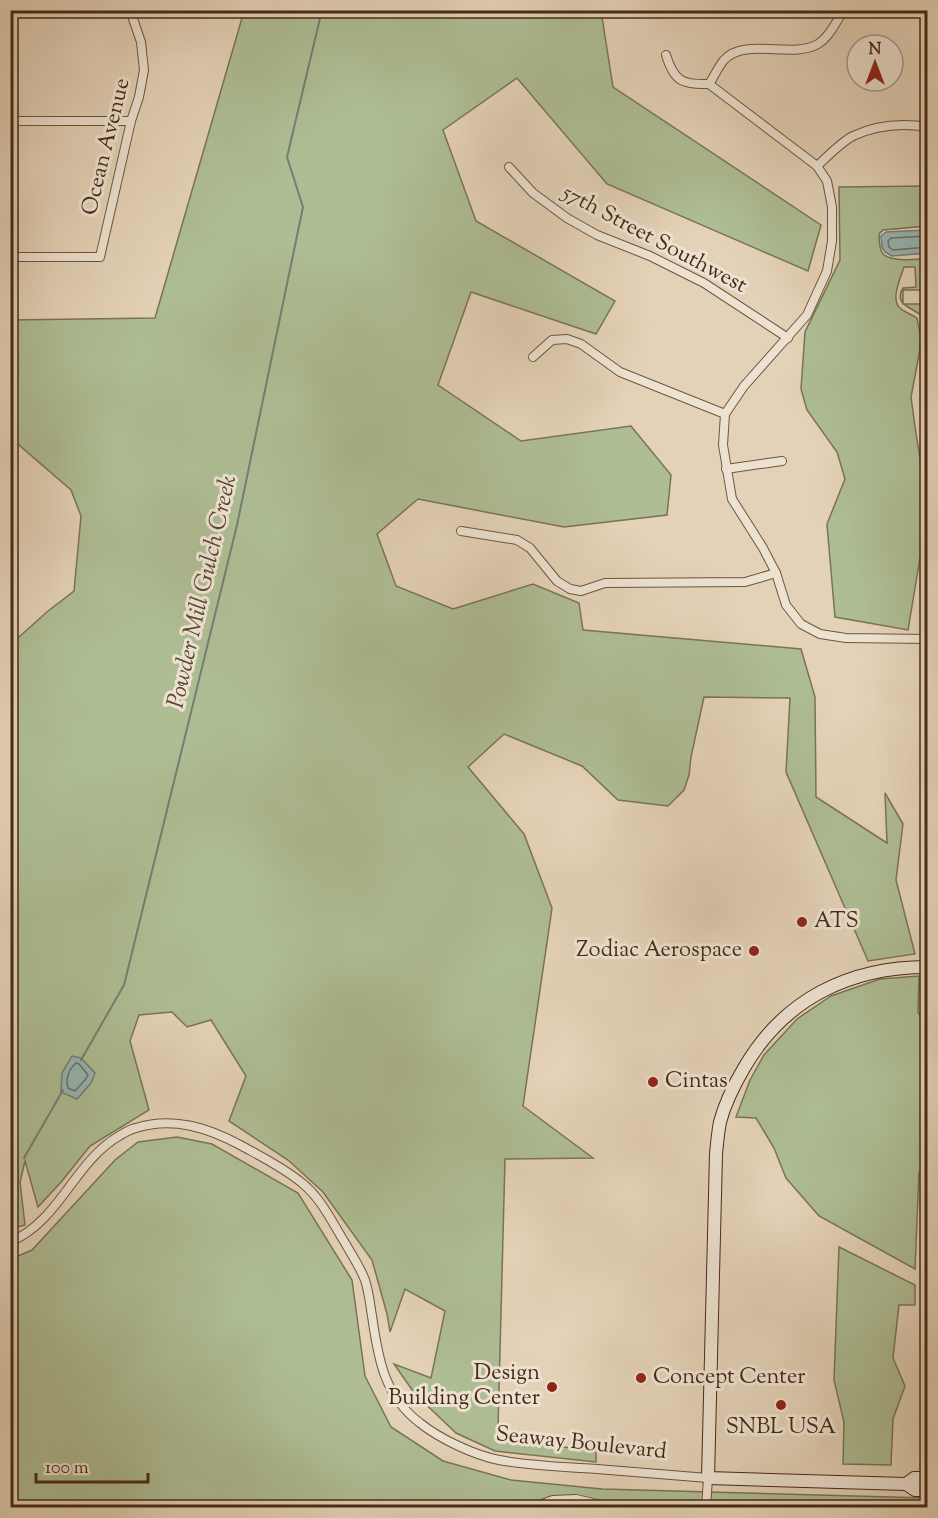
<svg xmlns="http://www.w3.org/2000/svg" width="938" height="1518" viewBox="0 0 938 1518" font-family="'Sorts Mill Goudy',serif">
  <rect width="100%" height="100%" fill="#e4d2b8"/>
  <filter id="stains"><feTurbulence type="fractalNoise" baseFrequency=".00333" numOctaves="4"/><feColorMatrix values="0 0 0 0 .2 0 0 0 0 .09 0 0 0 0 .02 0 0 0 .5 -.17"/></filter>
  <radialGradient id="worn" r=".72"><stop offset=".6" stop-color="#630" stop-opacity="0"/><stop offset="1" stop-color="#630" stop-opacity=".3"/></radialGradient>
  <g fill="#aebd94" stroke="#7a7454" stroke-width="1.5">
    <polygon points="244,11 601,11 613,87 821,225 808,271 607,184 517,78 443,130 476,221 615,301 596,334 471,292 438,385 521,441 631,426 671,475 667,515 564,527 418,499 377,534 396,586 453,609 533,584 579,603 583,630 801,649 815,697 816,797 887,843 885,793 903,824 896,880 915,954 868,961 786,772 790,698 704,697 691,757 689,775 684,790 668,806 618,800 582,766 504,734 468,767 524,834 552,908 523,1106 593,1158 505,1159 498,1428 527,1444 596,1450 596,1462 495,1451 456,1433 415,1394 394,1364 431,1378 445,1311 405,1289 390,1332 387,1314 372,1260 323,1192 288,1160 229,1121 246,1076 211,1020 187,1027 172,1012 139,1015 130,1041 149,1110 90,1146 62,1181 38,1207 25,1161 20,1182 25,1225 11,1229 11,644 48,611 74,591 81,516 71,490 19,445 11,427 10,320 155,318"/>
    <path d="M927 186V226L883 230 879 234C879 240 879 249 883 254 891 262 917 260 927 258V265L924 268V276H922V296H921L920 290H903V304H921V298L927 299C929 306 922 310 924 317L905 305C899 301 899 294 903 288L916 287 915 267H904C901 277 890 300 900 308 904 312 911 314 917 318L920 333V349L911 397 916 434 927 498V516L908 630 835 617 827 524 845 479 837 452 807 410 801 389 805 332 840 260 839 187Z"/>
    <polygon points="919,976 918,1012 925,1024 923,1096 927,1106 928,1171 919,1173 915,1269 819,1216 786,1178 774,1148 756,1118 736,1117 750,1080 764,1055 797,1019 831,996 880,979"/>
    <polygon points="177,1137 212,1144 298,1193 352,1280 365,1376 391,1427 443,1461 511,1480 602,1489 928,1498 927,1508 11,1508 11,1259 32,1250 115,1160 138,1142"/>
    <polygon points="839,1247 915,1285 915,1305 899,1305 893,1358 905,1386 893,1419 891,1465 843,1464 844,1422 834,1380"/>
  </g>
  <g fill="#96b6b4" stroke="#767e74" stroke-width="1.5">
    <polygon points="927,230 927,253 892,256 885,252 882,247 881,236 886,232"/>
    <polygon points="72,1056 81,1058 95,1073 91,1083 77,1099 61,1092 62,1073"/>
  </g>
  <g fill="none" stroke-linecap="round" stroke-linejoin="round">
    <g stroke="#6e7064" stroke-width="1.5">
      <polyline points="928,236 891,238 888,241 889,247 893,250 928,247"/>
      <path d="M76 1063 79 1064 88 1075 85 1080 75 1091 68 1088C65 1079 69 1069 76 1063Z"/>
    </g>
    <g stroke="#767e74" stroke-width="2">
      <polyline points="81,1060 124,985 237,525 303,207 287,157 322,10"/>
      <polyline points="24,1158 63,1090"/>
    </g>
    <defs>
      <g id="street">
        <path d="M666 55C674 81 682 85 709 84"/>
        <polyline points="709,84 817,166 827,181 832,207 832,241 827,271 807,315 744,386 725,414 723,445 732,499 763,548 776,573 786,605 801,624 820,634 846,638 928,639"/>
        <path d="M709 84C714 77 718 67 724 60 745 37 792 59 818 44 828 38 833 27 839 18"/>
        <polyline points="10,121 131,121"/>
        <path d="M817 166C828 156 840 143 853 136 876 125 903 123 928 127"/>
        <polyline points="509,167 533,193 567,218 597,235 650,256 704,283 788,338"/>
        <polyline points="10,257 100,257 131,121 139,97 144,70 141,42 130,10"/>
        <polyline points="533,357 552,340 567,339 581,344 620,372 725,414"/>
        <polyline points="726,469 782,461"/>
        <polyline points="461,531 517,540 530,548 557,581 570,589 581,591 605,583 745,582 776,573"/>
        <path d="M10 1242C60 1221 74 1162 119 1136 124 1133 130 1129 136 1128 173 1116 209 1128 242 1146 262 1157 284 1168 302 1183 321 1198 332 1222 345 1243 352 1255 360 1267 365 1280 369 1292 370 1304 372 1316 378 1358 384 1396 420 1423 440 1439 474 1455 499 1460 531 1466 565 1467 597 1469 634 1472 671 1475 708 1478L706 1508"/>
        <polyline points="531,1508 553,1500 576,1499 614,1508"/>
      </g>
      <g id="secondary">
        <path d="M928 967C849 967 784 999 744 1068 734 1085 725 1103 720 1122 718 1132 717 1143 716 1154L708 1478 906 1484 915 1490H928"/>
        <polyline points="906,1484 914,1478 928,1478"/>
      </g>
    </defs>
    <use href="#street" stroke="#6e553c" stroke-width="10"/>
    <use href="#secondary" stroke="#472b13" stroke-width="14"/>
    <use href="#street" stroke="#ede2d1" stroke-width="8"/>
    <use href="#secondary" stroke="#ede2d1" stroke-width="12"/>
  </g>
  <g fill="#8f2418" stroke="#ede2d1" stroke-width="2">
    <circle cx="802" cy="922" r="6"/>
    <circle cx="754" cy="951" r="6"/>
    <circle cx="653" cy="1082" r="6"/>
    <circle cx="641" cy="1378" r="6"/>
    <circle cx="552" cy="1387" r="6"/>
    <circle cx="781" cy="1405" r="6"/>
  </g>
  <g text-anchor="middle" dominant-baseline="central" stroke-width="6" stroke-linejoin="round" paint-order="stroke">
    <g font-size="22" fill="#472b13" stroke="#ede2d1">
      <text transform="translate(107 147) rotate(-76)">Ocean Avenue</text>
      <text transform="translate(654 240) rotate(28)">57th Street Southwest</text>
      <text transform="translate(581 1444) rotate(6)">Seaway Boulevard</text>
    </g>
    <g font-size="22" fill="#472b13" stroke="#ede2d1" text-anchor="start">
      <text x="814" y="922">ATS</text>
      <text x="742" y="951" text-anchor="end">Zodiac Aerospace</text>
      <text x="665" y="1082">Cintas</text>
      <text x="540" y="1374" text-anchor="end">Design<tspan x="540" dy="25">Building Center</tspan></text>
      <text x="653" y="1378">Concept Center</text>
      <text x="781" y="1428" text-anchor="middle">SNBL USA</text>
    </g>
    <g font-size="24" font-style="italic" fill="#574733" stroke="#ede2d1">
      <text transform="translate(203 592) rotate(-77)">Powder Mill Gulch Creek</text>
    </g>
  </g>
  <rect width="938" height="1518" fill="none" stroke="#e4d2b8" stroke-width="36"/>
  <rect x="12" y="12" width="914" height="1494" fill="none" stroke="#472b13" stroke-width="3"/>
  <rect x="18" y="18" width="902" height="1482" fill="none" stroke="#472b13" stroke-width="1.5"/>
  <g transform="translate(875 63)"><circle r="28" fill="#ede2d1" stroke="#ab9985" stroke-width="1.5"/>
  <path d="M0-4.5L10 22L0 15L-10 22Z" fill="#8f2418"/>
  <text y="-9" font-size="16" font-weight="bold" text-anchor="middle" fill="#472b13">N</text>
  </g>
  <path d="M36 1473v9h112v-9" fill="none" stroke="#472b13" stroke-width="3"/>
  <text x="45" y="1473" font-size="18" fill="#472b13" stroke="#ede2d1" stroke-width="4.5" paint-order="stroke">100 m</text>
  <rect width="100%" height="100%" filter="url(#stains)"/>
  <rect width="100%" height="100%" fill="url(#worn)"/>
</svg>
